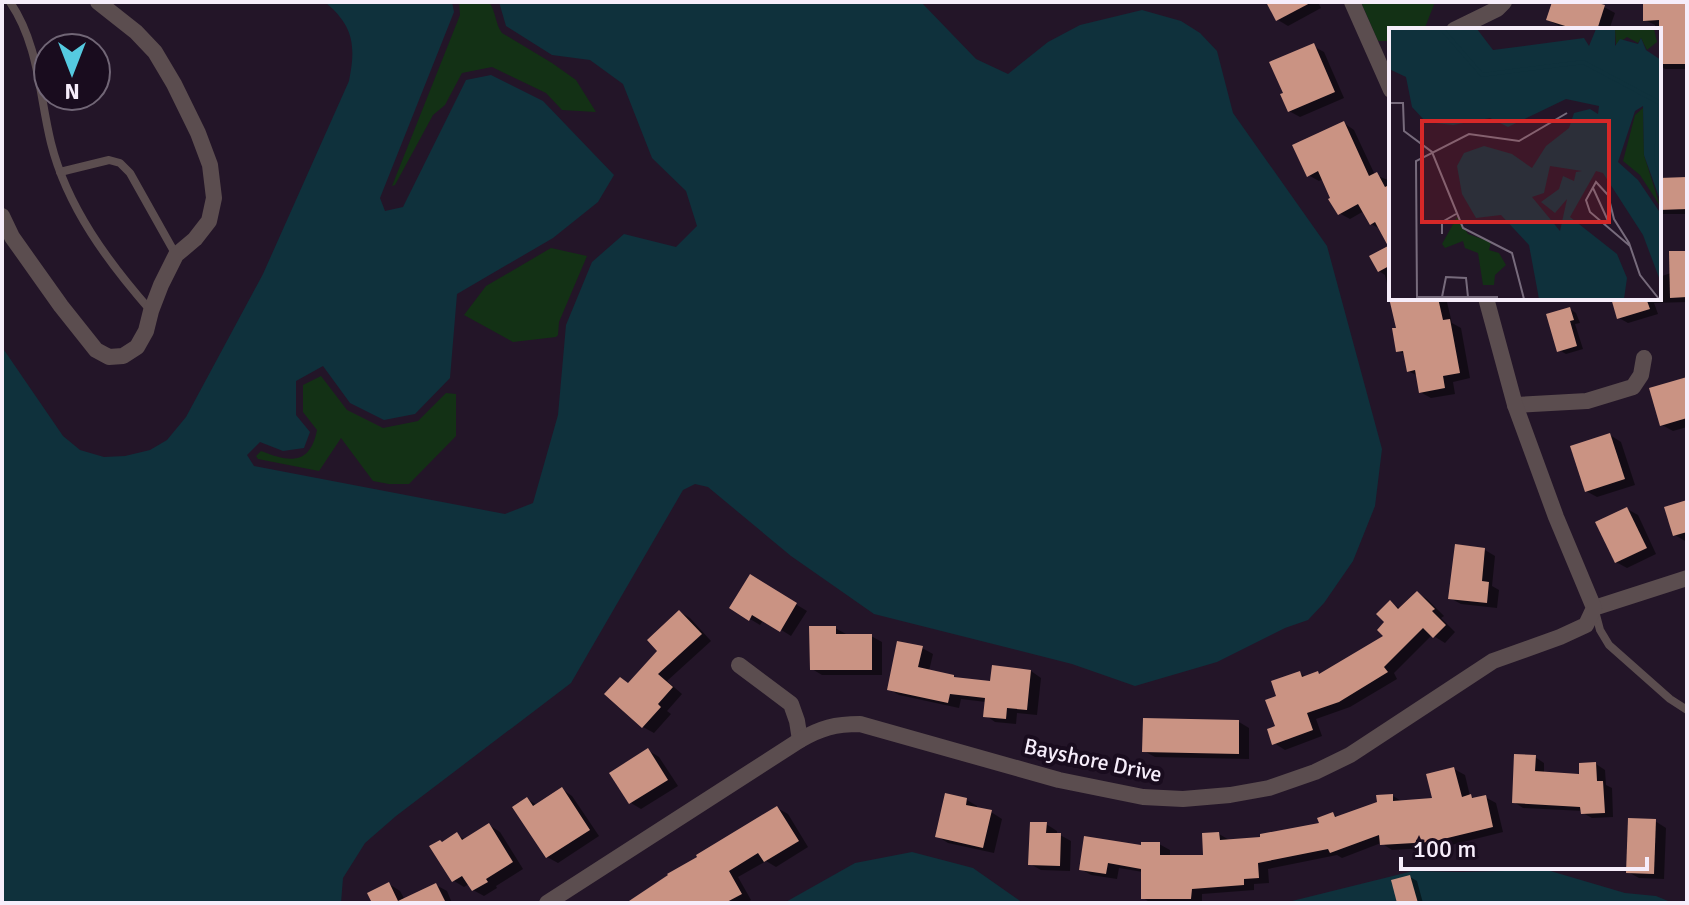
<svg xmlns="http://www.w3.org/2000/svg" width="1689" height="905" viewBox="0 0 1689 905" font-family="Signika,sans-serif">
  <rect width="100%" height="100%" fill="#231528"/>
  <g fill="#133115">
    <path d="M459 2H489C496 11 495 24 502 33L552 63 576 80 596 112 562 110 546 93 492 67 462 73 445 105 433 115 395 185 392 186 460 15Z"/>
    <polygon points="1361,2 1435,2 1424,30 1391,30 1391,41 1378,41"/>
    <polygon points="551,248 587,256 559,322 558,335 556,337 513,342 464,315 486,286"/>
    <path d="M321 376 347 410 383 428 418 421 446 393 456 394V436L409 484H389L373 481 341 438 319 471 258 459 256 456 261 451C289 462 310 466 317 430L303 412V385Z"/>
  </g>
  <g fill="#0f313c">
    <path d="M325 2H452L454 12 380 198 385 211 403 207 466 80 491 75 543 101 614 175 598 202 553 238 457 294 450 378 415 414 384 420 350 403 323 366 296 381V415L310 432 304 448 283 451 260 442 247 455 254 466 505 514 533 503 558 415 566 325 592 262 624 234 676 247 697 226 686 191 652 158 623 84 590 60 552 55 506 26 499 2H921L976 59 1008 74 1048 42 1080 25 1142 10 1181 21 1200 33 1217 51 1233 113 1327 246 1382 449 1375 506 1353 561 1324 603 1308 620 1285 628 1217 662 1135 686 1072 664 874 614 791 556 708 487 695 484 683 490 571 683 396 816 365 843 343 878 341 903H2V347L63 436 80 450 104 457 125 456 150 450 167 440 186 417 263 274 349 81C356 46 354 26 325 2Z"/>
    <polygon points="912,852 973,868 1023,903 784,903 855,863"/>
    <polygon points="1547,870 1625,893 1656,896 1673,903 1284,903 1413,871 1461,872"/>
  </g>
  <g fill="#0007">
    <polygon points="1268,2 1318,2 1321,8 1288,26 1278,20"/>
    <polygon points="1554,2 1587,2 1604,7 1615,13 1609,30 1573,30 1559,26 1548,20"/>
    <polygon points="1644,2 1687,2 1687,69 1665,69 1659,65 1659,30 1655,30 1655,25 1645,20"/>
    <polygon points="1313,46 1324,52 1344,98 1300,117 1289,111 1285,94"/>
    <polygon points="1344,123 1354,130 1375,175 1388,180 1391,186 1391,247 1382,230 1371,224 1364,211 1350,219 1339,213 1323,179 1319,181 1308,175"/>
    <polygon points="1687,179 1687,214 1659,214 1659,180"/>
    <polygon points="1391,247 1391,298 1446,298 1452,323 1461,328 1470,378 1453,382 1455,394 1431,398 1420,392 1418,376 1408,371 1406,355 1398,351 1398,330 1385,275 1379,271"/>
    <polygon points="1687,253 1687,302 1654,303 1658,314 1628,323 1619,318 1613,298 1659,298 1659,277 1671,273"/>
    <polygon points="1570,309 1576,313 1580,323 1575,324 1583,349 1566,354 1559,350"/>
    <polygon points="1687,379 1687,427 1673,431 1662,425"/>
    <polygon points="1610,435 1621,442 1635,485 1597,497 1586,491"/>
    <polygon points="1687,502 1687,541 1685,541 1675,535"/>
    <polygon points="1627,509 1638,515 1656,554 1627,568 1616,562"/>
    <polygon points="1485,550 1495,556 1492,586 1499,590 1497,608 1461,604 1450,598"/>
    <polygon points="751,577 807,611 791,636 764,619 760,625 732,608"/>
    <polygon points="1417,593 1427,599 1444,616 1441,618 1455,632 1445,643 1432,635 1394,673 1397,679 1350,707 1316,719 1322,736 1285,750 1274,743 1279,697 1299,673 1306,677 1321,675 1386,636 1390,603 1401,609"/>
    <polygon points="680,612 690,618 711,641 667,681 682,694 667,711 671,714 654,733 643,727 630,684 660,651"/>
    <polygon points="835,628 846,634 871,636 882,642 882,675 822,675 812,669"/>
    <polygon points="922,648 933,654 929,671 958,679 992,683 1031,671 1041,678 1037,715 1017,713 1016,724 995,722 985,715 986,702 961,699 959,708 899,695 889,689"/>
    <polygon points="1239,722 1249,728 1249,759 1155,757 1144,751"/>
    <polygon points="649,751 659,757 678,786 641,809 631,803"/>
    <polygon points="1535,757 1544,763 1544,774 1581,776 1596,764 1605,770 1606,785 1612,788 1613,817 1592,818 1583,813 1583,811 1523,808 1514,802"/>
    <polygon points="1454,769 1465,775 1470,796 1476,799 1485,797 1496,803 1503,832 1443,847 1392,850 1381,843 1342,858 1337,855 1268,869 1269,883 1254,884 1254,890 1202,894 1202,903 1151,903 1143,898 1143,872 1119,868 1117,879 1091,875 1081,869 1143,847 1159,844 1170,850 1170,857 1206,857 1219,834 1231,841 1262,839 1321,824 1333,814 1339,818 1393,796 1403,802 1434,800"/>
    <polygon points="562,789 572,796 599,836 558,863 547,857 527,799 537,805"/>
    <polygon points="967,800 977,806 976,809 991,812 1002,819 994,853 948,843 937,836"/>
    <polygon points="777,808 788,814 808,847 776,867 766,861 738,877 751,900 746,903 629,903"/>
    <polygon points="1655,821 1666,828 1664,879 1639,878 1628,872"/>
    <polygon points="1046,824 1057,831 1057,835 1060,835 1071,841 1070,871 1041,870 1030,864"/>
    <polygon points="489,825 500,832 523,869 496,886 497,888 484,896 473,890 469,884 464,887 454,881 443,844 457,835 466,840"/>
    <polygon points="1410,877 1417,881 1423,903 1399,903"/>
    <polygon points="389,884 400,891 405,900 436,885 447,891 452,903 374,903"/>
  </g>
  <g fill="#ca9383">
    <polygon points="1266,2 1312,2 1276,21"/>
    <polygon points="1552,2 1594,2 1605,5 1597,30 1578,30 1546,20"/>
    <polygon points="1643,2 1687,2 1687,64 1659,64 1659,20 1643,21"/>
    <polygon points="1314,43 1335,92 1288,112 1280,94 1283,93 1269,62"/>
    <polygon points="1344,121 1369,176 1377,172 1385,187 1391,184 1391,265 1378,272 1369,256 1388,246 1375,222 1370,225 1358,204 1338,215 1328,199 1330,198 1318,171 1307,177 1292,145"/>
    <polygon points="1687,177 1687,209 1659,210 1659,178"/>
    <polygon points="1669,251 1687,251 1687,297 1670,298"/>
    <polygon points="1389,298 1438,298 1443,320 1450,319 1460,373 1443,376 1445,388 1419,393 1415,370 1407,372 1403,351 1396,352 1392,328 1396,328"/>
    <polygon points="1611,298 1646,298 1650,309 1617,319"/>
    <polygon points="1570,307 1574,320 1570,321 1577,346 1557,352 1546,314"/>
    <polygon points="1687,377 1687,418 1660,426 1649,388"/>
    <polygon points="1610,433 1625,479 1585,492 1570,446"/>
    <polygon points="1687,500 1687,532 1673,536 1664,507"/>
    <polygon points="1627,507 1647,548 1615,563 1595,522"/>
    <polygon points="1455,544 1485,548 1482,581 1489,582 1487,603 1448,599"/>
    <polygon points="750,574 797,603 780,632 752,615 749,621 729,608"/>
    <polygon points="1417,591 1435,609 1432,611 1446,625 1433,638 1423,628 1384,667 1388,672 1339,702 1307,713 1313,730 1272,745 1267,729 1275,726 1265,700 1276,696 1271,681 1300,671 1302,677 1318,671 1319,674 1383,636 1377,630 1384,622 1376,614 1390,600 1398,609"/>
    <polygon points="679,610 702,634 658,674 673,687 658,704 661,707 642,728 604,694 620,677 628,683 657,651 647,640"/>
    <polygon points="809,626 836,626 836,634 872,634 872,670 810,670"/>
    <polygon points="897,641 923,646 918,667 954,675 954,677 990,681 992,665 1031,670 1027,710 1007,708 1006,719 983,717 985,698 950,694 948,703 887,690"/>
    <polygon points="1143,718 1239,720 1239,754 1142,752"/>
    <polygon points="648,748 668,780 629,804 609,773"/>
    <polygon points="1514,754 1536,755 1535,771 1579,774 1579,763 1596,762 1597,781 1603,781 1605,813 1581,814 1580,807 1512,803"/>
    <polygon points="1454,767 1462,797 1471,794 1472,798 1486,795 1493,827 1431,842 1380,845 1379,835 1330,853 1328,849 1258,863 1259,878 1244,879 1244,885 1192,889 1191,899 1141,899 1141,869 1108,863 1106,874 1079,870 1084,836 1141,845 1141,842 1160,842 1160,855 1203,855 1202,833 1219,832 1220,840 1260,837 1260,834 1319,823 1317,818 1333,812 1335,817 1377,802 1376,795 1393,794 1393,801 1432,798 1426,774"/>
    <polygon points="562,787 590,830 546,858 512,807 527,797 533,806"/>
    <polygon points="945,793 967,798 966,805 992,810 983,848 935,837"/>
    <polygon points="777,806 799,841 764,862 758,853 729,871 742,894 725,903 626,903 668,875 667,874 697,857 696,855"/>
    <polygon points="1628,818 1656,819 1654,874 1626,873"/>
    <polygon points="1030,822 1047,822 1046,833 1061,833 1060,866 1028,865"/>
    <polygon points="489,823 513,862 486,879 488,882 472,891 462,876 452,882 429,846 440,840 442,842 457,832 462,840"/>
    <polygon points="1410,875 1418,903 1397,903 1391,880"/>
    <polygon points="389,882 398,901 436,883 446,903 372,903 367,893"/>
  </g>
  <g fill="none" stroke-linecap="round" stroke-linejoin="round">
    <g stroke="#5b4d4f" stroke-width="8">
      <path d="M10 2C39 45 39 94 51 143 67 207 108 262 151 311"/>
      <polyline points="60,172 109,160 120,163 130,173 176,255"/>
      <polyline points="1595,611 1600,630 1609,645 1670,699 1687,710"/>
    </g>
    <g stroke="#5b4d4f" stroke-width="16">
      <polyline points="1352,2 1391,90"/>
      <polyline points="1454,30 1497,9 1504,2"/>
      <polyline points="2,216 12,237 61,306 96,350 109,357 123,356 137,347 146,331 151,311 161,285 176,255 195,239 209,221 214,198 210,165 198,133 174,84 155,52 136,32 98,2"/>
      <polyline points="1515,405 1587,401 1633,387 1641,375 1644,358"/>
      <polyline points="1594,608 1687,578"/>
      <polyline points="739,665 791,704 797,721 800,740"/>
      <path d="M547 903 800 740C821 728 835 724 860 724L1059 780 1143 797 1183 799 1230 795 1269 788 1315 772 1350 755 1493 661 1560 637 1586 625 1594 608 1556 517 1515 405 1486 298"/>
    </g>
  </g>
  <g text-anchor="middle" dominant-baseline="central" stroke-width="8" stroke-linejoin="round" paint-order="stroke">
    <g font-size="22" fill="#f6edfa" stroke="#190c1e">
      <text transform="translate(1093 760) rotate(12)">Bayshore Drive</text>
    </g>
  </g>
  <g transform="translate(1389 28)">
    <rect width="272" height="272" fill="#231528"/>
    <path d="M226 1H265L268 14 258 22 252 10 249 15 238 9 227 17ZM254 80 255 127 271 178 251 147 234 133 246 87ZM68 189 79 206 102 214 100 222 110 225 117 237 106 247 105 257H94L89 225 76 220 74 213 56 220 53 216Z" fill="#133115"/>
    <path d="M0 1H88L104 22 195 10 200 18 207 1H226V18L231 11 249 16 252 10 257 22 272 32V175L255 127 254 78 246 83 229 134 249 152 272 186V255L254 207 214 145 207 143 181 189 228 226 238 250 235 271H150L140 217 112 187 87 190 73 166 68 138 75 125 95 118 123 126 143 140 157 118 180 100 185 85 201 81 209 86 210 78 177 71 119 99 101 90 64 97 37 94 23 79 17 49 0 41ZM161 138 193 143 187 144 185 153 174 148 170 161 152 174 166 185 178 171 171 203 143 169 155 165Z" fill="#0f313c" fill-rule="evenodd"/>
    <path fill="none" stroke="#0f313c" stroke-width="4" d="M53 1 93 47 194 34 271 75 267 130 272 150"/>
    <path fill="none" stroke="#776b7c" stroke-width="2" d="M0 75H14L15 103 43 124 74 200 123 225 135 271M0 105V204M204 160 220 195M53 206V194L67 186M241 218 201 184 197 172 207 154 219 167 225 191 240 215 251 247 270 271M28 269H109M53 269 57 249 77 250 79 269M28 271 27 133 80 106 130 113 178 85"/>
    <path fill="#d62828" fill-opacity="0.15" stroke="#d62828" stroke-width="4" d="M33 93H220V194H33Z"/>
    <rect width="272" height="272" fill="none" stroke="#f6edfa" stroke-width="4"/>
  </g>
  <rect width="1689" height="905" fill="none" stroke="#f6edfa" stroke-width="8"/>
  <g transform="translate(72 72) rotate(180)"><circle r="38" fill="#190c1e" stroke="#716676" stroke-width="2"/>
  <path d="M0-6L14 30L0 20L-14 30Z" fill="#55cae0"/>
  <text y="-12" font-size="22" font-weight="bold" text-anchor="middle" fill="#f6edfa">N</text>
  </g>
  <path d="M1401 857v12h246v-12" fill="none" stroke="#f6edfa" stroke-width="4"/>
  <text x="1413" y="857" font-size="24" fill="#f6edfa" stroke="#190c1e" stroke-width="6" paint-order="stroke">100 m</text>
</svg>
